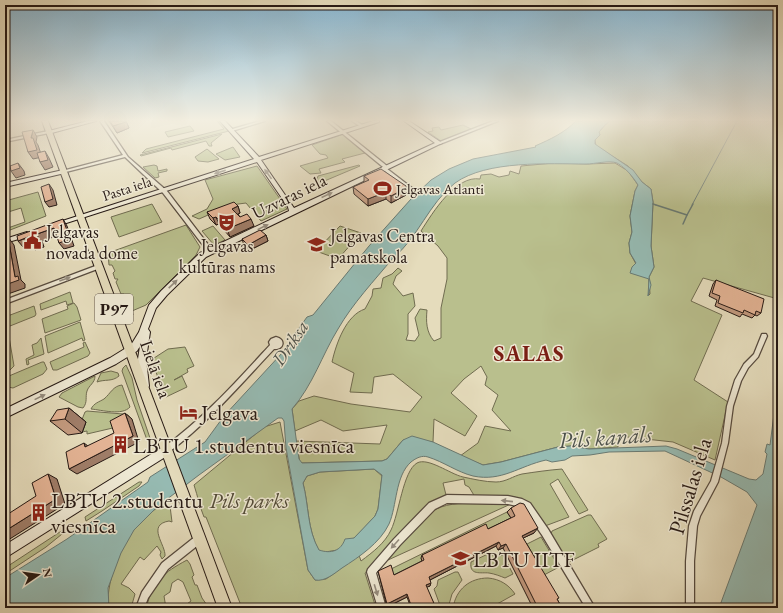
<svg xmlns="http://www.w3.org/2000/svg" width="783" height="613" viewBox="0 0 783 613" font-family="'EB Garamond',serif">
  <rect width="100%" height="100%" fill="#e5dcbc"/>
  <filter id="stains"><feTurbulence type="fractalNoise" baseFrequency=".005" numOctaves="4"/><feColorMatrix values="0 0 0 0 .2 0 0 0 0 .09 0 0 0 0 .02 0 0 0 .5 -.17"/></filter>
  <radialGradient id="worn" r=".72"><stop offset=".6" stop-color="#630" stop-opacity="0"/><stop offset="1" stop-color="#630" stop-opacity=".3"/></radialGradient>
  <g fill="#b9bf8d" stroke="#706c50">
    <polygon points="217,121 219,121 229,131 142,153 146,149 224,129"/>
    <path d="M610 121H778V299L703 278 691 301 722 315 694 380 728 402 715 460 673 442 618 436V447L589 449 571 446 558 447 501 462 483 465 460 456 478 443 485 426 511 431 492 410 498 395 485 385 487 377 481 366 464 379 451 393 477 416 465 436 434 419 433 442 403 440 387 459 382 461 300 463 296 441 380 444 387 425 343 431 321 420 295 431 292 409 299 401 314 396 351 404 410 412 422 397 393 374 374 377 372 393 350 392 354 373 332 362C336 344 346 315 365 309L372 296 373 289 381 288 383 278 392 274 398 268 402 271 396 276 393 284 403 296 413 293 415 306 408 314V334L406 340 415 341 419 335 415 318 420 309 427 310C426 321 426 332 434 341L441 338V308L447 279V258L438 246 421 231C433 212 456 175 480 179L481 175 491 174 499 177 509 175 510 171 519 174 521 166 554 163 587 164 615 163 628 171 638 185 635 191 630 216 632 232 629 243 630 253 636 264 649 279V295L650 294 649 277 654 267 651 246 653 202 651 189 642 182 628 166 596 146 595 140 600 135 599 132 605 125Z"/>
    <polygon points="463,125 471,129 441,141 428,132 433,131 432,128 439,127 441,130"/>
    <polygon points="190,126 194,131 168,137 165,132"/>
    <polygon points="222,134 211,143 212,146 209,146 206,141 172,150 171,148 141,156 140,155"/>
    <polygon points="344,134 365,153 342,159 345,162 319,169 321,173 310,174 300,166 328,158 326,155 320,154 312,145"/>
    <polygon points="233,147 240,157 225,160 216,154"/>
    <polygon points="207,149 219,159 208,162 198,161 195,157"/>
    <polygon points="154,165 157,166 158,171 167,169 167,171 158,173 159,177 155,178 143,167"/>
    <polygon points="359,165 360,166 315,185 318,176"/>
    <polygon points="257,166 287,209 261,221 246,203 231,205 199,219 192,216 207,209 213,199 205,180"/>
    <polygon points="38,192 46,216 5,232 5,229 25,222 21,208 5,213 5,201"/>
    <polygon points="152,204 162,222 119,237 111,217"/>
    <polygon points="186,225 200,247 196,255 146,305 132,311 133,315 130,315 127,308 128,305 126,305 123,297 124,294 121,294 116,282 118,279 115,279 113,273 115,271 112,265 109,265 108,253"/>
    <polygon points="213,226 225,240 214,245 202,231"/>
    <polygon points="340,226 361,233 338,259 316,251"/>
    <polygon points="70,292 73,303 67,305 66,301 41,310 40,304"/>
    <polygon points="74,303 77,307 81,320 45,333 42,319 68,309 67,306"/>
    <polygon points="34,306 36,314 35,316 5,328 5,317"/>
    <polygon points="80,322 85,340 83,341 82,338 48,353 45,336"/>
    <polygon points="8,331 14,366 5,375 5,332"/>
    <polygon points="41,338 44,354 28,360 29,364 27,365 26,359 34,355 32,345 37,343"/>
    <polygon points="85,342 90,353 88,356 57,370 53,370 50,362 84,347 83,343"/>
    <polygon points="185,347 194,366 187,369 188,372 174,380 182,376 187,387 166,397 151,360 168,349"/>
    <polygon points="42,362 44,362 47,369 43,374 13,388 8,387 7,379 9,376"/>
    <polygon points="126,365 132,378 137,400 151,441 147,440 122,371 123,368"/>
    <path d="M111 371 118 373 119 376C112 382 105 379 97 382L101 373Z"/>
    <path d="M95 376C95 383 89 385 87 391 85 397 88 402 83 408L78 407 59 397 62 393Z"/>
    <path d="M122 385 130 407C122 416 102 410 91 409 94 403 99 402 104 399 111 393 113 386 122 385Z"/>
    <polygon points="87,411 123,414 128,415 132,419 117,427 87,434 87,431 82,432 85,422 81,422 85,412"/>
    <path d="M280 422 308 570 315 580 326 579 359 555 361 561C373 552 385 543 391 530 399 514 403 471 417 463 428 457 450 474 463 477 473 479 485 482 496 482 506 482 513 476 522 474 535 472 549 470 562 469L588 510 579 514 558 479 550 484 569 517 545 526C540 520 536 511 531 505 518 492 492 497 475 497L469 487 465 485 464 479 443 483 446 495 426 508 371 571 365 573 376 608H242L206 517H204C199 505 198 497 194 485L264 427Z"/>
    <path d="M374 469 382 476 378 509 375 516 365 527 354 538 338 550 325 552 319 551C307 529 309 506 303 483L307 476 320 472Z"/>
    <polygon points="139,482 142,482 139,486 102,511 86,521 85,517"/>
    <path d="M164 502 166 507 170 506 172 522 169 521C146 525 166 545 165 556L162 559 160 555 161 552 157 546 144 560 140 557 121 584 129 588 135 594 131 608H109C104 587 121 546 134 529 143 519 154 510 164 502Z"/>
    <path d="M487 502 513 503 388 560 386 559C399 545 424 513 441 507 456 502 472 503 487 502Z"/>
    <polygon points="507,512 512,520 421,558 423,564 394,578 391,569"/>
    <polygon points="588,515 591,515 607,539 598,544 599,547 569,562 566,561 551,534 552,531"/>
    <polygon points="66,528 67,530 46,547 5,574 5,568"/>
    <polygon points="541,537 559,567 544,575 527,544"/>
    <path d="M490 553 491 555 499 556 503 555 513 574 505 578C500 576 495 574 489 573 481 572 469 576 471 562Z"/>
    <path d="M187 560 190 564 194 575 192 577 195 585H197L202 598 209 608H193L192 606 185 608 187 604 191 601 183 582 178 579 172 583 170 592 164 596 166 608H146C154 580 163 573 187 560Z"/>
    <polygon points="455,572 458,572 462,580 452,594 448,608 441,608 434,589 437,586 438,580"/>
    <path d="M488 578C500 579 509 585 515 594L490 608H453C456 589 470 578 488 578Z"/>
  </g>
  <path fill="#96bbb3" stroke="#697a73" fill-rule="evenodd" d="M576 121H610L605 125 599 132 600 135 595 140V144L633 170 642 182 651 189 653 202 651 246 654 267 649 277 651 285 648 296 649 279 630 273 632 267 636 263 630 253 629 243 632 232 630 216 635 191 638 185C633 177 626 168 617 163 609 160 595 164 586 164 549 164 487 160 455 183 429 203 418 238 393 258 374 281 353 303 338 329 322 355 313 385 292 409L299 459 302 463 382 461 387 459 403 440 412 436 433 442 483 465 501 462 558 447 571 446 589 449 666 446 677 449 749 479 756 480 763 474 767 454 765 452 767 444 770 445 774 414 777 413 778 405V608H719L757 505 747 492 721 477 665 451 609 452 590 455 572 456 565 460 552 462 546 460C519 466 502 482 473 476 457 472 444 462 428 457 422 455 416 458 411 462 395 476 397 506 389 524 380 543 359 557 342 568 335 573 325 582 315 580L308 570 286 448 284 421 282 418H278L199 475 158 506 134 530 121 553 108 588 109 608H5V580L8 576 67 539 148 482 150 477 205 442 224 416 294 340V335L307 317 313 315 369 246 411 199 431 180 449 169 473 159 536 147 535 146C551 139 564 133 576 121ZM374 469 382 475 378 509 375 516 354 538 345 539C341 551 331 554 319 550 307 529 309 506 303 483L307 476 320 472Z"/>
  <g fill="none" stroke-linecap="round" stroke-linejoin="round">
    <g stroke="#697a73" stroke-width="1">
      <polyline points="653,204 656,205"/>
      <polyline points="692,205 737,121"/>
    </g>
    <g stroke="#697a73" stroke-width="1.5">
      <polyline points="653,204 687,215 693,204"/>
      <polyline points="683,224 687,215"/>
    </g>
    <defs>
      <g id="street">
        <polygon points="100,121 104,121 128,157 167,191 213,251 213,253 209,253 163,193 125,157 62,173 62,171 123,155"/>
        <polygon points="260,121 265,121 232,131 229,130"/>
        <polygon points="327,121 331,121 387,166 387,168 386,168 412,188 412,190 410,190 382,169 382,167 383,167"/>
        <polygon points="352,121 356,121 364,126 361,127"/>
        <polygon points="493,121 498,121 440,144 437,143"/>
        <polygon points="48,131 49,131 49,133 5,142 5,140"/>
        <polygon points="98,265 100,266 101,267 100,268 5,304 5,300"/>
        <polygon points="762,334 766,334 767,336 758,357 748,368 741,381 733,406 728,443 718,482 700,516 697,526 694,561 694,608 686,608 686,561 689,526 694,511 711,481 722,443 727,406 735,380 744,364 754,354"/>
        <path d="M276 337C286 339 284 350 274 349 240 385 208 423 169 452L166 453 163 452 162 450 163 448C204 418 236 382 270 345L269 342 271 339Z"/>
        <polygon points="447,495 508,496 522,499 530,503 548,529 595,608 586,608 542,535 524,509 521,507 508,504 447,503 435,509 400,545 376,573 386,608 378,608 367,572 368,569 394,539 429,503"/>
        <polygon points="199,535 202,536 203,539 202,542 168,569 148,598 144,608 136,608 142,592 162,563 196,536"/>
      </g>
      <g id="secondary">
        <polygon points="88,121 96,121 48,134 45,132"/>
        <polygon points="220,121 225,121 259,157 373,121 379,121 379,122 261,160 294,208 435,143 404,121 409,121 442,143 206,257 167,295 156,308 148,329 150,332 146,359 149,386 147,389 144,390 141,389 139,386 138,359 140,346 137,351 116,364 5,418 5,409 110,358 131,345 139,332 149,305 161,291 200,253 289,211 288,207 257,162 57,226 55,227 52,225 53,224 254,159"/>
        <polygon points="63,170 66,172 65,173 5,187 5,183"/>
        <polygon points="27,232 30,234 29,236 5,243 5,239"/>
        <polygon points="166,445 170,446 171,450 170,454 5,558 5,545"/>
      </g>
      <polygon id="primary" points="42,121 48,121 232,608 218,608"/>
    </defs>
    <use href="#street" stroke="#564a3e" stroke-width="2.5"/>
    <use href="#secondary" stroke="#261914" stroke-width="2"/>
    <use href="#primary" stroke="#261914" stroke-width="2"/>
    <use href="#street" fill="#eee8d3" fill-rule="evenodd"/>
    <use href="#secondary" fill="#eee8d3" fill-rule="evenodd"/>
    <use href="#primary" fill="#e5dcbc" fill-rule="evenodd"/>
  </g>
  <g fill="#c39a7f" stroke="#261914">
    <polygon points="109,121 126,121 129,128 117,133"/>
    <polygon points="364,176 406,195 391,203 386,199 368,206 354,194 353,187 364,182"/>
    <polygon points="238,206 240,213 238,214 240,217 254,226 230,237 219,224 216,225 210,219 207,212"/>
    <polygon points="266,235 268,241 250,250 244,245 242,239"/>
    <polygon points="716,280 761,313 757,316 755,315 752,318 742,314 740,317 715,306 717,300 709,296 713,284"/>
    <polygon points="69,408 86,422 82,433 68,435 50,421"/>
    <polygon points="511,508 534,533 523,538 562,608 533,608 503,548 498,550 496,546 430,580 430,586 426,587 436,608 411,608 407,597 387,607 378,571 394,575 422,561 421,558 422,555 488,529 511,518 507,512"/>
  </g>
  <g fill="#9f7d68" stroke="#261914">
    <polygon points="126,121 129,128 117,133 113,126"/>
    <polygon points="33,130 37,137 36,142 38,145 42,157 33,159 28,152"/>
    <polygon points="45,151 49,158 53,167 45,170 40,162"/>
    <polygon points="18,163 24,171 25,175 16,178 11,171"/>
    <polygon points="49,184 53,190 57,205 49,207 45,202"/>
    <polygon points="406,188 406,195 391,203 391,196"/>
    <polygon points="386,192 386,199 368,206 368,199"/>
    <polygon points="238,206 240,213 234,216 232,209"/>
    <polygon points="216,217 219,224 216,225 213,218"/>
    <polygon points="63,219 67,226 74,246 64,249 59,243"/>
    <polygon points="251,219 254,226 230,237 227,229"/>
    <polygon points="54,228 59,235 42,241 44,247 35,250 30,245 23,247 18,241"/>
    <polygon points="266,235 268,241 250,250 248,245"/>
    <polygon points="8,237 14,245 21,280 25,284 25,288 5,295 5,285 15,277"/>
    <polygon points="69,408 86,422 82,433 65,419"/>
    <polygon points="125,413 132,419 139,442 77,474 69,469 133,436"/>
    <polygon points="84,443 92,449 85,447"/>
    <polygon points="48,474 57,479 65,504 5,542 5,531 56,499"/>
    <polygon points="538,528 534,533 519,540 522,536"/>
    <polygon points="499,542 496,546 428,581 429,577"/>
    <polygon points="506,544 503,548 498,550 501,546"/>
    <polygon points="431,583 430,586 425,588 426,585"/>
    <polygon points="407,594 407,597 387,607 387,604"/>
  </g>
  <g fill="#e3b394" stroke="#261914">
    <polygon points="110,121 126,121 126,122 113,126"/>
    <polygon points="33,130 31,138 33,138 37,150 28,152 22,132"/>
    <polygon points="45,151 48,160 40,162 37,153"/>
    <polygon points="18,163 20,168 11,171 10,166"/>
    <polygon points="381,169 406,186 406,188 391,196 386,192 368,199 353,187 369,180 364,176"/>
    <polygon points="49,184 53,199 45,202 41,187"/>
    <polygon points="234,202 238,206 232,209 240,217 247,214 251,219 227,229 216,217 213,218 207,212"/>
    <polygon points="63,219 70,239 59,243 54,228 37,234 39,240 29,244 28,237 18,241 17,236"/>
    <polygon points="260,230 266,235 248,245 242,239"/>
    <polygon points="8,237 15,277 18,276 19,280 5,285 5,238"/>
    <polygon points="716,280 764,299 761,313 756,311 755,315 744,310 743,313 718,303 720,296 712,293"/>
    <polygon points="69,408 65,419 50,421 57,410"/>
    <polygon points="125,413 133,436 69,469 66,452 84,443 85,447 114,433 110,421"/>
    <polygon points="48,474 56,499 5,531 5,516 36,496 32,483"/>
    <polygon points="520,503 524,504 538,528 522,536 559,598 557,599 562,608 538,608 506,544 501,546 499,542 429,577 431,583 426,585 436,608 412,608 407,594 387,604 378,571 391,565 394,575 424,560 422,555 486,524 488,529 515,516 511,508"/>
  </g>
  <defs><path id="oneway-solid" d="M-6-.8H1V-3.2L6.5 0L1 3.2V.8H-6Z"/></defs>
  <g fill="#948b7d">
    <use href="#oneway-solid" transform="translate(220 172) rotate(162)"/>
    <use href="#oneway-solid" transform="translate(268 174) rotate(-126)"/>
    <use href="#oneway-solid" transform="translate(327 195) rotate(-25)"/>
    <use href="#oneway-solid" transform="translate(263 227) rotate(-26)"/>
    <use href="#oneway-solid" transform="translate(65 279) rotate(-20)"/>
    <use href="#oneway-solid" transform="translate(173 284) rotate(-44)"/>
    <use href="#oneway-solid" transform="translate(40 397) rotate(-26)"/>
    <use href="#oneway-solid" transform="translate(507 501) rotate(-174)"/>
    <use href="#oneway-solid" transform="translate(395 544) rotate(132)"/>
    <use href="#oneway-solid" transform="translate(376 590) rotate(73)"/>
  </g>
  <linearGradient id="sky" x2="0" y2="1"><stop stop-color="#87b7d3"/><stop offset="0.58" stop-color="#f3efe1"/><stop offset="1" stop-color="#f3efe1" stop-opacity="0"/></linearGradient>
  <rect width="783" height="207" fill="url(#sky)"/>
  <defs>
    <symbol id="stadium-bare" viewBox="-9 -9 18 18"><path d="M0-5a6.5 5 0 1 0 0 10a6.5 5 0 1 0 0-10ZM-3.5-1.8h7v3.6h-7Z" fill="#8f2418" stroke="#eee8d3" stroke-width="2.5" paint-order="stroke"/></symbol>
    <symbol id="theatre-bare" viewBox="-9 -9 18 18"><path d="M-5-5.5Q0-4 5-5.5V0Q5 5 0 6Q-5 5-5 0ZM-3.3-2.5H-1v1.5H-3.3ZM1-2.5H3.3v1.5H1ZM-2.8 1Q0 5.5 2.8 1Z" fill="#8f2418" stroke="#eee8d3" stroke-width="2.5" paint-order="stroke"/></symbol>
    <symbol id="civic-bare" viewBox="-9 -9 18 18"><path d="M-.6-6.5H3V-4.5H.6V-3L4-1V1h2V6H-6V1h2V-1L-.6-3ZM-1.2 2.5V6h2.4V2.5Z" fill="#8f2418" stroke="#eee8d3" stroke-width="2.5" paint-order="stroke"/></symbol>
    <symbol id="school-bare" viewBox="-9 -9 18 18"><path d="M0-5L7-2L0 1L-7-2ZM-4 1L0 2.5L4 1V4Q0 6-4 4Z" fill="#8f2418" stroke="#eee8d3" stroke-width="2.5" paint-order="stroke"/></symbol>
    <symbol id="hotel-bare" viewBox="-9 -9 18 18"><path d="M-6-4.5h1.5V1H6V5H4.5V3h-9V5H-6ZM-4 0a1.8 1.8 0 1 1 3.6 0ZM.5 0V-2.5h3Q6-2.5 6 0Z" fill="#8f2418" stroke="#eee8d3" stroke-width="2.5" paint-order="stroke"/></symbol>
    <symbol id="building-bare" viewBox="-9 -9 18 18"><path d="M-4-6H4V6H1V3H-1V6H-4ZM-2.5-4.3h1.7v1.8h-1.7ZM.8-4.3h1.7v1.8H.8ZM-2.5-1h1.7V.8h-1.7ZM.8-1h1.7V.8H.8Z" fill="#8f2418" stroke="#eee8d3" stroke-width="2.5" paint-order="stroke"/></symbol>
    <symbol id="university-bare" viewBox="-9 -9 18 18"><path d="M0-5L7-2L0 1L-7-2ZM-4 1L0 2.5L4 1V4Q0 6-4 4Z" fill="#8f2418" stroke="#eee8d3" stroke-width="2.5" paint-order="stroke"/></symbol>
  </defs>
  <g fill-rule="evenodd">
    <use href="#stadium-bare" x="370" y="176" width="25" height="25"/>
    <use href="#theatre-bare" x="214" y="210" width="25" height="25"/>
    <use href="#civic-bare" x="20" y="228" width="25" height="25"/>
    <use href="#school-bare" x="304" y="232" width="25" height="25"/>
    <use href="#hotel-bare" x="176" y="400" width="25" height="25"/>
    <use href="#building-bare" x="108" y="432" width="25" height="25"/>
    <use href="#building-bare" x="26" y="500" width="25" height="25"/>
    <use href="#university-bare" x="448" y="546" width="25" height="25"/>
  </g>
  <g text-anchor="middle" dominant-baseline="central" stroke-width="3" stroke-linejoin="round" paint-order="stroke">
    <g font-size="15" fill="#261914" stroke="#eee8d3">
      <text transform="translate(127 188) rotate(-18)">Pasta iela</text>
    </g>
    <g font-size="15" fill="#261914" stroke="#eee8d3" text-anchor="start">
      <text x="396" y="188">Jelgavas Atlanti</text>
    </g>
    <rect fill="#eee8d3" stroke="#62574d" stroke-width="1" x="95" y="294" width="38" height="30" rx="3"/>
    <g font-size="17" font-weight="bold" fill="#261914">
      <text x="114" y="309">P97</text>
    </g>
    <g font-size="18" fill="#261914" stroke="#eee8d3">
      <text transform="translate(289 196) rotate(-26)">Uzvaras iela</text>
      <text transform="translate(156 369) rotate(70)">Lielā iela</text>
    </g>
    <g font-size="18" fill="#261914" stroke="#eee8d3" text-anchor="start">
      <text x="46" y="231">Jelgavas<tspan x="46" dy="21">novada dome</tspan></text>
      <text x="330" y="235">Jelgavas Centra<tspan x="330" dy="21">pamatskola</tspan></text>
      <text x="227" y="245" text-anchor="middle">Jelgavas<tspan x="227" dy="21">kultūras nams</tspan></text>
    </g>
    <g font-size="19" font-style="italic" fill="#4d524c" stroke="#eee8d3">
      <text transform="translate(290 343) rotate(-56)">Driksa</text>
    </g>
    <g font-size="22" font-weight="bold" letter-spacing="1" fill="#7a1f14" stroke="#eee8d3">
      <text x="529" y="353">SALAS</text>
    </g>
    <g font-size="22" fill="#261914" stroke="#eee8d3" text-anchor="start">
      <text x="201" y="412">Jelgava</text>
      <text x="133" y="445">LBTU 1.studentu viesnīca</text>
      <text x="51" y="500">LBTU 2.studentu<tspan x="51" dy="25">viesnīca</tspan></text>
      <text x="473" y="559">LBTU IITF</text>
    </g>
    <g font-size="22" fill="#261914" stroke="#eee8d3">
      <text transform="translate(690 486) rotate(-73)">Pilssalas iela</text>
    </g>
    <g font-size="22" font-style="italic" fill="#524b38" stroke="#eee8d3">
      <text x="249" y="500">Pils parks</text>
    </g>
    <g font-size="23" font-style="italic" fill="#4d524c" stroke="#eee8d3">
      <text transform="translate(605 437) rotate(-4)">Pils kanāls</text>
    </g>
  </g>
  <rect width="783" height="613" fill="none" stroke="#e5dcbc" stroke-width="20"/>
  <rect x="6" y="6" width="771" height="601" fill="none" stroke="#261914" stroke-width="2"/>
  <rect x="10" y="10" width="763" height="593" fill="none" stroke="#261914"/>
  <g transform="translate(38 575) rotate(77)" stroke="#eee8d3" stroke-width="3" paint-order="stroke">
  <path d="M0-3L7 15L0 10L-7 15Z" fill="#261914"/>
  <text y="-6" font-size="11" font-weight="bold" text-anchor="middle" fill="#261914">N</text>
  </g>
  <rect width="100%" height="100%" filter="url(#stains)"/>
  <rect width="100%" height="100%" fill="url(#worn)"/>
</svg>
